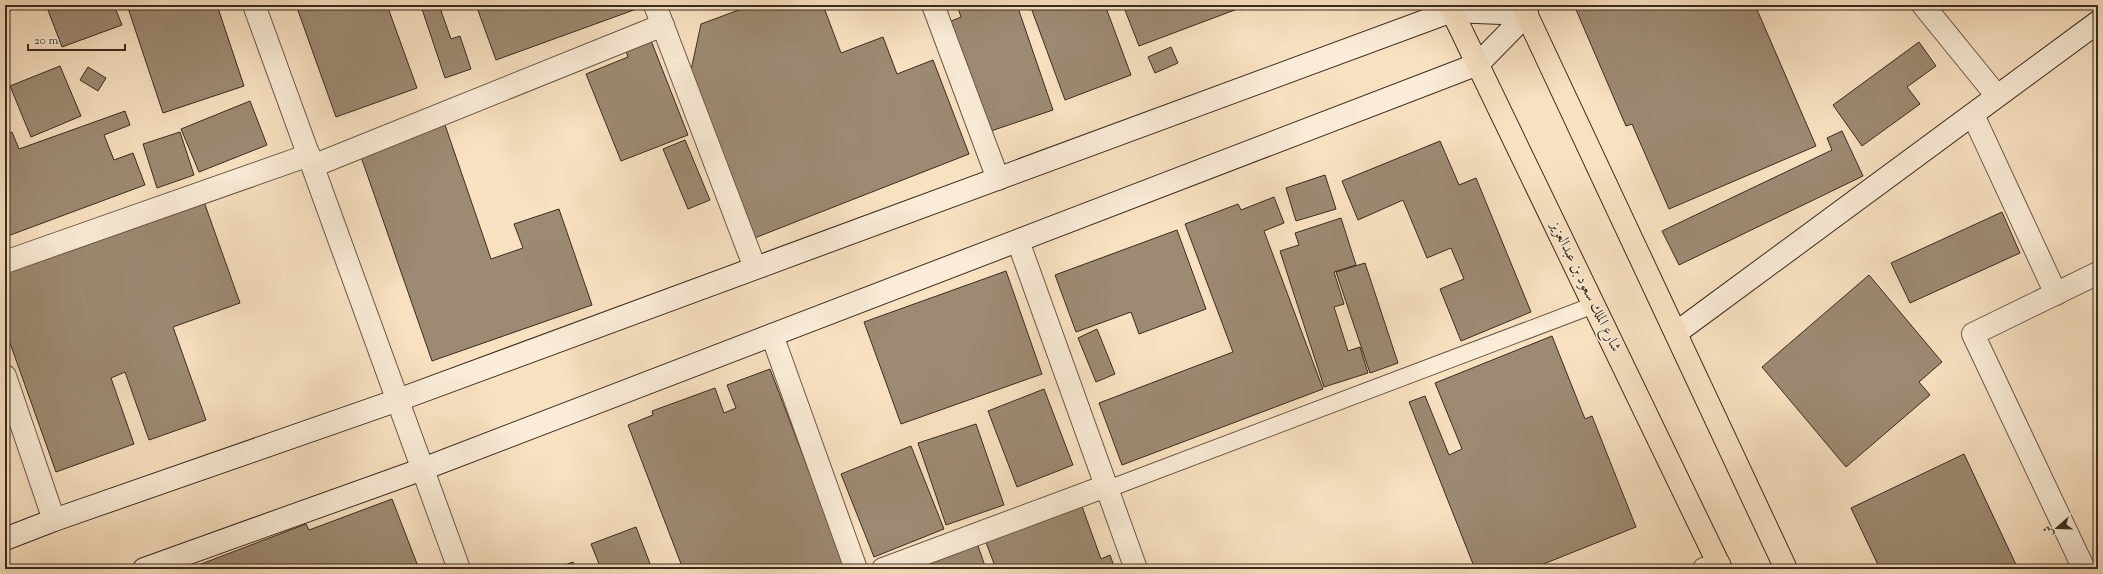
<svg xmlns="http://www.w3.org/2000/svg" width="2103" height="574" viewBox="0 0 2103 574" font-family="'Sorts Mill Goudy',Amiri,serif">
  <rect width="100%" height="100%" fill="#f8e1c1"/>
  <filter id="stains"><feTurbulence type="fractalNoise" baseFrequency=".005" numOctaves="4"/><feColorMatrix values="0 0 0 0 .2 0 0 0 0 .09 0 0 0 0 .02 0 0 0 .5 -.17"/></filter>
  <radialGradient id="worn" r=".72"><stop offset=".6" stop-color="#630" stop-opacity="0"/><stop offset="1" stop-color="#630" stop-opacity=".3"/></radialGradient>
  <g fill="#9d8a73" stroke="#3a2b1f">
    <polygon points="46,5 114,5 122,25 62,47"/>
    <polygon points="127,5 217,5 244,86 163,113"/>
    <polygon points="296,5 387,5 417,88 336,117"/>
    <polygon points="434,5 439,5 451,39 460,36 471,69 445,78 422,9"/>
    <polygon points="476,5 641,5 642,7 496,60"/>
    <polygon points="752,5 823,5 841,53 883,37 897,74 933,60 969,154 752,239 690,75 701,24"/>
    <polygon points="957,5 998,5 999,8 1008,5 1017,5 1053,110 988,132 949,22 961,17"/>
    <polygon points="1030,5 1105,5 1131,75 1065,100"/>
    <polygon points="1123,5 1248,5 1139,46"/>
    <polygon points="1574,5 1755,5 1816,146 1669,209 1632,124 1626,126"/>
    <polygon points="648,33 688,135 621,161 586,74 628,57 623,43"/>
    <polygon points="1919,42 1936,66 1907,87 1920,104 1862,146 1833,105"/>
    <polygon points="1171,47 1178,63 1155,73 1148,57"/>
    <polygon points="60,66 81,116 31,137 10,86"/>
    <polygon points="88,67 106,78 98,91 80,80"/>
    <polygon points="250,101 267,145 199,172 181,129"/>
    <polygon points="125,111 130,125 104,135 114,160 133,153 145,185 5,237 5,135 12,132 19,149"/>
    <polygon points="444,122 491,259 523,248 514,224 559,209 592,305 432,361 359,151"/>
    <polygon points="1842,131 1863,176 1679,265 1662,231 1832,150 1827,138"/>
    <polygon points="180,132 194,175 157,188 143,144"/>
    <polygon points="685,140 710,200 688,209 663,149"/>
    <polygon points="1440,141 1459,185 1476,178 1531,312 1461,341 1440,289 1464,279 1451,248 1427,258 1403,200 1358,220 1342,181"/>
    <polygon points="1325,175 1336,209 1296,221 1286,188"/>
    <polygon points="1274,197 1284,223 1264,231 1323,389 1122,465 1099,403 1233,352 1185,224 1238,204 1241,210"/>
    <polygon points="203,199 240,303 173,327 206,420 149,440 125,372 111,378 134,444 56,472 5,329 5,270"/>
    <polygon points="2002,212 2020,253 1910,303 1891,263"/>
    <polygon points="1341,218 1356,265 1334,272 1344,304 1334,307 1348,351 1360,347 1368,373 1324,387 1280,251 1299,245 1295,233"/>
    <polygon points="1177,230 1206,309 1139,334 1131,312 1076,332 1055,275"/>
    <polygon points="1365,263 1398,363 1370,373 1336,272"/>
    <polygon points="1006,271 1042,374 901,424 864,322"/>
    <polygon points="1869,275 1942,362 1919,382 1930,395 1846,467 1762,367"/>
    <polygon points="1097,329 1115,374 1096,382 1078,338"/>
    <polygon points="1552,336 1585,419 1592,416 1636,527 1531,569 1475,569 1409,402 1425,396 1449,455 1462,449 1435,383"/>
    <polygon points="770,369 845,566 837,569 683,569 628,425 653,415 652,411 715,388 724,413 736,408 727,385"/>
    <polygon points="1044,389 1073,465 1017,487 988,411"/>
    <polygon points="976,424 1004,505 946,525 918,443"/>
    <polygon points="911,446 944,529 874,557 841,474"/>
    <polygon points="1964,454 2018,569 1880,569 1851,508"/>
    <polygon points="392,499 419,569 188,569 306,524 309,530"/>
    <polygon points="1080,501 1101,559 1110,555 1115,569 996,569 984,537"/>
    <polygon points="636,527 652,569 601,569 591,544"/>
    <polygon points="976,540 986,569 894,569"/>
    <polygon points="573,562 576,569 554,569"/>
  </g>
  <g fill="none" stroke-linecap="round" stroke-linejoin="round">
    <defs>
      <polyline id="lane" points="1108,489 1594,305"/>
      <g id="street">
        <polyline points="254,5 459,569"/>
        <polyline points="655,5 755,268"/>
        <polyline points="933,5 998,179"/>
        <polyline points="1923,5 1997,96"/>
        <polyline points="1973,115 2056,294"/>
        <polyline points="313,166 663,25"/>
        <polyline points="1018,241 1136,569"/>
        <polyline points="5,262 309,155"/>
        <polyline points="772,335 856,569"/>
        <polyline points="5,376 54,520"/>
        <polyline points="883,569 1106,486"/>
        <polyline points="1704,569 1719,564"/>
        <polyline points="2084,569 1973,334 2098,273"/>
      </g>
      <g id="secondary">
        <polyline points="1676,333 2098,22"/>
        <polyline points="5,539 54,520 398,400 1452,11 1527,14"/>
        <polyline points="144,569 423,469 1478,64 1527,14"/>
      </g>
      <g id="primary">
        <polyline points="1449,5 1721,569"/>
        <polyline points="1522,5 1786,569"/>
      </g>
    </defs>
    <use href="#lane" stroke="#6a5848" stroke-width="18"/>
    <use href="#street" stroke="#6a5848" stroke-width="24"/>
    <use href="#secondary" stroke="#3a2b1f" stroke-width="24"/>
    <use href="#primary" stroke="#3a2b1f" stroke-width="24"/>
    <use href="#lane" stroke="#faecd7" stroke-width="16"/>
    <use href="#street" stroke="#faecd7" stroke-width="22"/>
    <use href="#secondary" stroke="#faecd7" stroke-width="22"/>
    <use href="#primary" stroke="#f8e1c1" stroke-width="22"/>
  </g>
  <g text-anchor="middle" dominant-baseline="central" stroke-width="3" stroke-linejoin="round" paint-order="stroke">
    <g font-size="15" fill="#3a2b1f" stroke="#faecd7">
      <text transform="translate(1585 287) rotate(64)">شارع الملك سعود بن عبدالعزيز</text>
    </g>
  </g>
  <rect width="2103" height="574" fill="none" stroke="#f8e1c1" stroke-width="20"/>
  <rect x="6" y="6" width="2091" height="562" fill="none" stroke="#3a2b1f" stroke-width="2"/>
  <rect x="10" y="10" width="2083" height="554" fill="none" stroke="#3a2b1f"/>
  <g transform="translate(2057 528) rotate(250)" stroke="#faecd7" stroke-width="3" paint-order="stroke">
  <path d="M0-3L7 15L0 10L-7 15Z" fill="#3a2b1f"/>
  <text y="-6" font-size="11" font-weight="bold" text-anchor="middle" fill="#3a2b1f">ش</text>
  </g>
  <path d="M28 44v6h97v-6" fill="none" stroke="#3a2b1f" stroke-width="2"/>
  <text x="34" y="44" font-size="12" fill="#3a2b1f" stroke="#faecd7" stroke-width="3" paint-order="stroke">20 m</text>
  <rect width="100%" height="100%" filter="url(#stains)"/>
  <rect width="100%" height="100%" fill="url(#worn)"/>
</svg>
